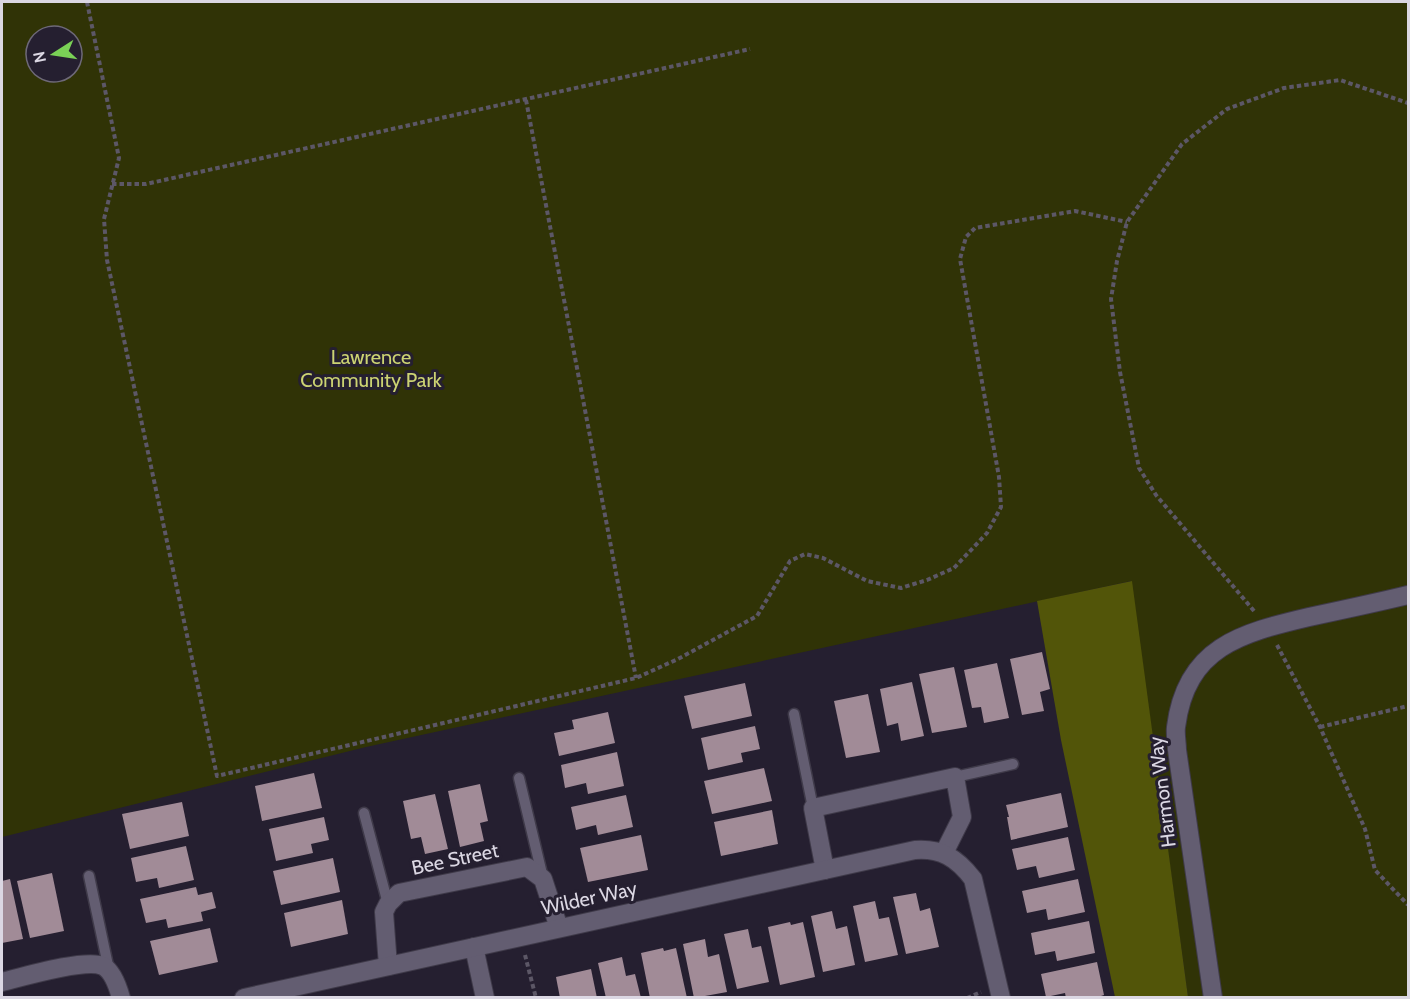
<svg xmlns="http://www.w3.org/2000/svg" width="1410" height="999" viewBox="0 0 1410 999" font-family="Cabin,sans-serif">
  <rect width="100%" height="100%" fill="#251f30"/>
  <path fill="#303306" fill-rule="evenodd" d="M2 2H1408V997H1188L1131 581 366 747 2 837ZM36 36H72V72H36Z"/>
  <polygon fill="#525509" points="1132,581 1188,997 1115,997 1061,740 1037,601"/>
  <g fill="#a18b97">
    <polygon points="1042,652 1050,689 1040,692 1044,711 1022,715 1010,659"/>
    <polygon points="997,663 1009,718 984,723 981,707 972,708 964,670"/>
    <polygon points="954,667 967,727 932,733 919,674"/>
    <polygon points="912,682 924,736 901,741 898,723 887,726 880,689"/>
    <polygon points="745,683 752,716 692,729 684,696"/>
    <polygon points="868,694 880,752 846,758 834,701"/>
    <polygon points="608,712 615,743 559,756 554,733 574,729 572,720"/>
    <polygon points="755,726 760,749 741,753 743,762 708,770 701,738"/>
    <polygon points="617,752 624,786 588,794 586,783 565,788 561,765"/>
    <polygon points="764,768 772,801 712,814 704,781"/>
    <polygon points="314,773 322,808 262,821 255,786"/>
    <polygon points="480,784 488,821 480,823 484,841 460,847 448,791"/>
    <polygon points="1061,793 1068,827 1011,840 1007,817 1009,817 1006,805"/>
    <polygon points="435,794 448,849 425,854 421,837 411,839 403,801"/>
    <polygon points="626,795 633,827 598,835 596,825 576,830 571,807"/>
    <polygon points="182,802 189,836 130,849 122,814"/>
    <polygon points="772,810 778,844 721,856 714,822"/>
    <polygon points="324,817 329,840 311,844 313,853 276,861 269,829"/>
    <polygon points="641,835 648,870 588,882 580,848"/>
    <polygon points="1068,837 1075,870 1039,878 1036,866 1017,870 1012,849"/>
    <polygon points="186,846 194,880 159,888 157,878 136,882 131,858"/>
    <polygon points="333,858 340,892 281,905 273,871"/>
    <polygon points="52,873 64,931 30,938 17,881"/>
    <polygon points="10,879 23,939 2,943 2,881"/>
    <polygon points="1078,879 1085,912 1048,920 1046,909 1027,913 1022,891"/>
    <polygon points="196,887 198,895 212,892 216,908 201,912 203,921 168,928 166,919 146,923 140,899"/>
    <polygon points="916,893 920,911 930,908 939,947 906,954 893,897"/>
    <polygon points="342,900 348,934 291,947 284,913"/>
    <polygon points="875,901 879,919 889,917 898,955 865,962 853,906"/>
    <polygon points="832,911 836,929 847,926 855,965 823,972 811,916"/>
    <polygon points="1089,921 1095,953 1057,961 1055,951 1035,955 1031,933"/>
    <polygon points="790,922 791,925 803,922 815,977 780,985 768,927"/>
    <polygon points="210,928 218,962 159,975 150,941"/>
    <polygon points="748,929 752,948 761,946 769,982 737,989 724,934"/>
    <polygon points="705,939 708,957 719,954 727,992 694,998 683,944"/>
    <polygon points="663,948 664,951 676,948 687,998 650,998 641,953"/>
    <polygon points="622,957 626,976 635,974 641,998 606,998 598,963"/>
    <polygon points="1097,962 1104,995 1095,998 1066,998 1065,993 1046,997 1041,974"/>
    <polygon points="591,969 597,998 560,998 556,977"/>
  </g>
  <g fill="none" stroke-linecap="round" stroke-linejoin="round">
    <defs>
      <g id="lane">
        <polyline points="794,714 813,808"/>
        <polyline points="955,777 1013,764"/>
        <polyline points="519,778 543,878"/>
        <polyline points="364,813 388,904"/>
        <polyline points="89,876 109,970"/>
      </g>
      <g id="street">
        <polyline points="825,870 813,808 955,777 962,817 944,853"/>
        <polyline points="474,947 485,998"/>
        <polyline points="388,966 384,912 388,904 399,893 527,867 543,879 559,928"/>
        <path d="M2 982C22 977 86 958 103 966 112 971 118 987 121 998"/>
        <path d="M244 998 915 850C941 848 957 858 973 879L1001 998"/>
        <path d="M1213 998 1177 750C1177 742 1175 735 1176 727 1186 647 1241 633 1309 617 1342 610 1375 603 1408 595"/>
      </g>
    </defs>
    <use href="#lane" stroke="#3f3a49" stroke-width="13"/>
    <use href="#street" stroke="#3f3a49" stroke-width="20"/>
    <g stroke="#5c5766" stroke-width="4" stroke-dasharray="4.5 3" stroke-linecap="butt">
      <polyline points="87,2 119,158 104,219 107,260 217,776 636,678 678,659 757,616 790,561 805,554 823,558 867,581 901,588 927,580 954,568 987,533 1001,507 999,477 960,259 966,237 975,228 1075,211 1127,222"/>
      <polyline points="526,100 636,678"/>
      <polyline points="112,184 146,184 750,49"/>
      <polyline points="1254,611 1156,495 1139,468 1120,372 1111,299 1117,261 1127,222 1182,144 1227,109 1284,88 1340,80 1408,103"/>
      <polyline points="1277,645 1320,727 1365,829 1375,870 1408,905"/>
      <polyline points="1320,727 1408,706"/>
      <polyline points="525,955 536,998"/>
      <polyline points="967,998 981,992"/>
    </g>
    <use href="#lane" stroke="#635d71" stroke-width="10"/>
    <use href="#street" stroke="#635d71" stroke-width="18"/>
  </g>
  <g text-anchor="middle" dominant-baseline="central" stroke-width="6" stroke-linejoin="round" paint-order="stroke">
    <g font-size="20" fill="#ccd372" stroke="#251f30">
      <text x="371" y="357">Lawrence<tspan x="371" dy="23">Community Park</tspan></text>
    </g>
    <g font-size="20" fill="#dbd7e3" stroke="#251f30">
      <text transform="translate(1162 792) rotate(-97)">Harmon Way</text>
      <text transform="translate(455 859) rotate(-12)">Bee Street</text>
      <text transform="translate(589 898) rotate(-12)">Wilder Way</text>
    </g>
  </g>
  <rect width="1410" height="999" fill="none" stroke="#dbd7e3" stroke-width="6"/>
  <g transform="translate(54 54) rotate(258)"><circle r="28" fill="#251f30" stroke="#6e6978" stroke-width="1.5"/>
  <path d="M0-4.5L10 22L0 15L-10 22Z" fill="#7ad156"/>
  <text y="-9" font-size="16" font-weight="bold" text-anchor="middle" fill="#dbd7e3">N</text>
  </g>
</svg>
